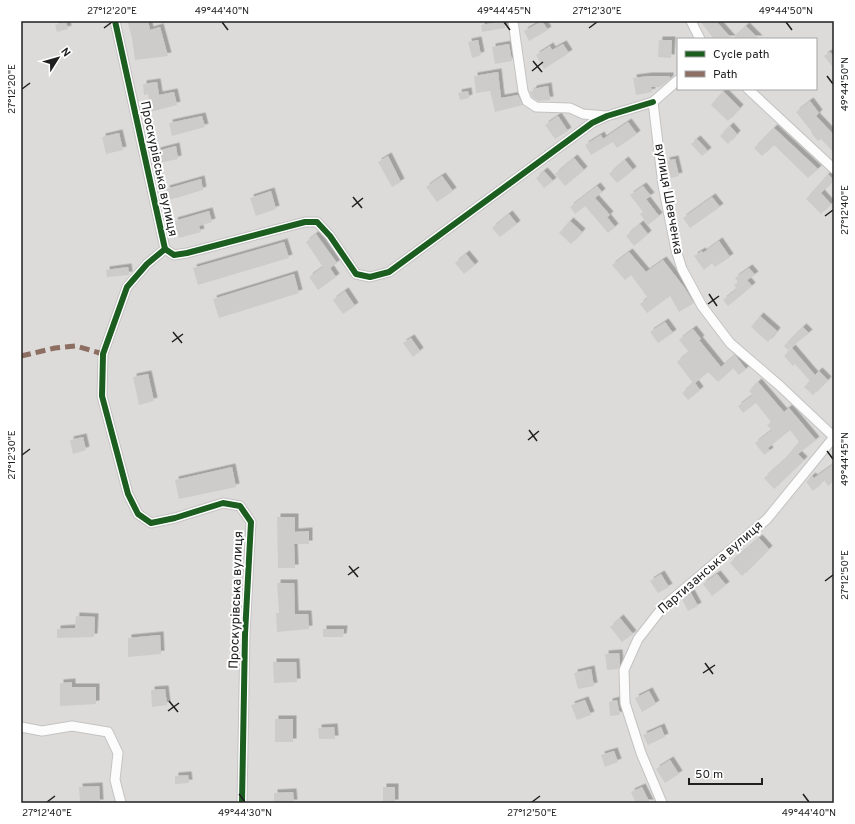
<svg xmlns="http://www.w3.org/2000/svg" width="855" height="824" viewBox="0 0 855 824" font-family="Overpass,sans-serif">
  <defs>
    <filter id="shadow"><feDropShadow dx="3.5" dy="-3.5" stdDeviation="0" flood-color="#0004"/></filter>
  </defs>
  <rect width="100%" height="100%" fill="#edebe9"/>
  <path fill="#dcdbda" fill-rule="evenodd" d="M21 21H834V803H21ZM678 39H816V89H678Z"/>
  <g fill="#ceccca" filter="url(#shadow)">
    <polygon points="66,21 68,29 57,32 55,25"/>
    <polygon points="138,21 148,21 150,30 160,27 168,56 135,60 132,38 128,23"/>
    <polygon points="504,21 505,28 482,32 481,25"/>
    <polygon points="542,21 548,30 529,41 524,31"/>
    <polygon points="700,21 716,21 732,39 714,39"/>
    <polygon points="746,26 759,39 732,39"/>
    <polygon points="478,40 481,55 472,58 468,42"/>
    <polygon points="659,40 672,40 671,58 658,57"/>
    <polygon points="509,44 512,61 495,64 492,47"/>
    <polygon points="563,44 569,53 544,69 536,55 550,46 552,50"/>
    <polygon points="830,52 834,57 834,69 824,56"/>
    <polygon points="498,72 501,98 518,95 523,105 495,112 490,91 476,93 474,76"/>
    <polygon points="649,76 670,76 670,79 660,87 651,87 652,92 636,95 633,78"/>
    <polygon points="157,82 159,95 174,92 177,105 150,112 148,94 144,95 143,84"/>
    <polygon points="548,86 550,100 538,101 532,97 530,92 533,91 533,89"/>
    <polygon points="468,91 469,98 460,100 458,93"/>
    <polygon points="723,91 740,108 728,121 711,105"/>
    <polygon points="810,101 819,113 816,116 834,135 834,153 821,139 818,141 811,133 812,132 796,112"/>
    <polygon points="202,116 205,127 172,136 169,123"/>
    <polygon points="558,116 568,131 555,139 545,125"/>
    <polygon points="628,122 637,134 617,148 613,142 591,155 585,145 601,135 603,139"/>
    <polygon points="730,126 737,134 728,144 720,136"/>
    <polygon points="774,128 818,169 808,178 774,145 762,156 754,148"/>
    <polygon points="119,133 123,150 106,154 102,137"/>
    <polygon points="697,139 708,151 702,156 691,144"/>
    <polygon points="176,146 178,159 159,163 157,151"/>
    <polygon points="388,156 401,182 392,187 378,162"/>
    <polygon points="574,158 584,170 565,186 555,174"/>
    <polygon points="675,159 679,176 671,178 666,161"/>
    <polygon points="625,160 633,170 617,183 609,174"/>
    <polygon points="544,171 553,181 544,188 536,178"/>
    <polygon points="828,174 834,180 821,193 831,204 821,214 806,199"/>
    <polygon points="442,176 453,191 437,202 426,187"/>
    <polygon points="201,179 203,190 169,200 166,189"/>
    <polygon points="597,186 602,192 595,198 610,215 607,217 615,227 608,233 585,206 575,214 570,207"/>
    <polygon points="643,186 651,196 646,199 659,216 648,225 640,214 643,212 630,195"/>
    <polygon points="271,191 276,209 256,216 250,198"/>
    <polygon points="712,197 720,207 690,228 683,218"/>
    <polygon points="209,211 212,222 199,226 201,232 179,238 174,221"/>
    <polygon points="509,214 517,224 500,237 492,228"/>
    <polygon points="570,221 582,232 571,244 559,233"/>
    <polygon points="640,224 648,234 634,246 626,236"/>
    <polygon points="316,234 337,263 330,268 336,277 318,290 309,277 323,267 306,242"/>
    <polygon points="719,241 730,257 715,267 712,263 704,270 694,256 702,251 703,253"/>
    <polygon points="284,242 289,258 198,285 193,268"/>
    <polygon points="629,252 646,272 663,260 684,287 694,303 679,312 670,296 647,313 640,304 648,298 631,275 625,280 612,265"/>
    <polygon points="466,254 475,265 464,274 455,263"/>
    <polygon points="128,267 129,275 107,277 106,270"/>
    <polygon points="749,268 755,275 747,280 752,286 728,306 723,300 737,289 734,285 738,282 735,278"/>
    <polygon points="294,274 299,293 219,318 213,299"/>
    <polygon points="345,291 355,306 343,314 333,300"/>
    <polygon points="760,316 777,331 768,342 751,327"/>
    <polygon points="665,322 673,333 658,343 650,332"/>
    <polygon points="803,327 809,333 788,350 784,346"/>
    <polygon points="693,329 701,339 699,340 721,367 735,355 746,369 739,375 733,368 718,382 708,372 695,383 700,390 688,400 682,393 693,383 677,362 689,352 679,340"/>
    <polygon points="411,338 420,351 413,357 403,343"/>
    <polygon points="792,348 815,375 819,371 828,380 813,395 804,387 810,381 795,364 793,366 784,356"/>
    <polygon points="148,374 154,401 139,405 133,377"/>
    <polygon points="758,382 784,412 789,408 816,440 798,454 804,460 774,489 764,478 783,461 799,442 790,430 768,448 770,451 764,455 755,443 772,430 767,425 771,422 756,403 743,413 738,406 753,395 749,391"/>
    <polygon points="83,437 86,450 73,454 70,440"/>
    <polygon points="834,464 834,481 828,486 824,480 813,491 806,482 812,476 814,478"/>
    <polygon points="232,467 236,487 179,499 175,480"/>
    <polygon points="277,517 295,517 295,532 309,531 309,544 294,544 295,568 278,568"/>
    <polygon points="759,538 769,549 742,576 730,563"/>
    <polygon points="661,574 669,587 658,593 650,581"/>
    <polygon points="717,574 726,585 712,596 703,584"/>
    <polygon points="277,583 294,583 295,614 308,614 309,629 277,632 276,613 279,613"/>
    <polygon points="691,593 698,606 688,611 682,599"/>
    <polygon points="76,616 95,617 94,637 57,638 57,629 75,628"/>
    <polygon points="620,618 633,634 622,642 610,627"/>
    <polygon points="323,629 344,629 343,637 323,637"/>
    <polygon points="160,635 161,654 128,657 128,638"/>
    <polygon points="619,653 620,665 618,669 607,670 605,654"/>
    <polygon points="273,662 296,662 297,682 274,683"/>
    <polygon points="591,669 594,686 578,689 574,673"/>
    <polygon points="72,682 72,687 96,687 96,704 60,706 60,683"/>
    <polygon points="165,689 167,705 152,707 151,690"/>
    <polygon points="649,691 656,704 642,712 635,698"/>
    <polygon points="585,700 591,715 577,720 571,705"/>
    <polygon points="617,700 620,715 610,716 609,702"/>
    <rect x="275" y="719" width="18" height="23"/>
    <polygon points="334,727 335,739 319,739 318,728"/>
    <polygon points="661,727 665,737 648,745 643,735"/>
    <polygon points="614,751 618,762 605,767 601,755"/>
    <polygon points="670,760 679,774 665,783 656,769"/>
    <polygon points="188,775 189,783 175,784 175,776"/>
    <polygon points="99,786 100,803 80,803 79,787"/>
    <rect x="383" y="787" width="12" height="16"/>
    <polygon points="642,787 650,803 636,803 631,792"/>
    <polygon points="293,792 294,803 274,803 274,793"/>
  </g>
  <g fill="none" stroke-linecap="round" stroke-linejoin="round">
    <defs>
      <g id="minor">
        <polyline points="115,21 165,249 147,264 127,287 103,354 102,396 128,494 138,514 151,523 175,518 223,503 240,506 251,522 245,634 242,803"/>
        <polyline points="513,21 523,91 527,101 536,107 570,108 583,114 606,116"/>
        <polyline points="691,21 700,39"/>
        <polyline points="678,80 653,102 663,185 676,250 682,269 702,306 730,343 780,386 834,437"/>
        <polyline points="748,89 834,169"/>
        <polyline points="165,249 174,255 187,253 305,222 317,222 330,236 356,274 370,277 389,272 592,123 607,116 653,102"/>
        <polyline points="21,727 42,731 72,726 108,732 118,753 115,780 121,803"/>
        <polyline points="662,803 641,753 625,703 624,670 638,639 663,607 767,519 834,437"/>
      </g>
    </defs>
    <use href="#minor" stroke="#c4c3c2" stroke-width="11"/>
    <use href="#minor" stroke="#fcfcfc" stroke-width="9"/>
    <polyline stroke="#8d6e63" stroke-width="5" stroke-dasharray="10 5" stroke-linecap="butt" points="21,356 55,348 76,346 103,354"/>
    <defs>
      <g id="cycleway">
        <polyline points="115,21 165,249 147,264 127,287 103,354 102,396 128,494 138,514 151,523 175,518 223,503 240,506 251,522 245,634 242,803"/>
        <polyline points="165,249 174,255 187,253 305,222 317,222 330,236 356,274 370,277 389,272 592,123 607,116 653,102"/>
      </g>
    </defs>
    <use href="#cycleway" stroke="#fff" stroke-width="8"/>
    <use href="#cycleway" stroke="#1b5e20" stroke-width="6"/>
  </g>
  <path fill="none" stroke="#1f1f1f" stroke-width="1.5" d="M222 22 228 30M504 22 510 30M786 22 792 30M104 28 112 22M589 28 597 22M533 61 542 72M532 71 543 62M827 76 833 84M22 89 30 83M353 197 362 208M352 207 363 198M825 216 833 210M709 294 717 306M708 304 719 296M173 332 182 343M172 342 183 334M529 430 537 441M528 440 539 431M827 451 833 459M22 455 30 449M349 566 358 577M348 575 359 567M825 581 833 575M705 663 713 674M703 673 715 665M169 701 178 712M168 711 179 703M239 794 245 802M803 794 809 802M47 802 55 796M532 802 540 796"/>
  <g text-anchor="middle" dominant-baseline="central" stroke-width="4" stroke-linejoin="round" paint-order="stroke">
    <g font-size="13" fill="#1f1f1f" stroke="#fff">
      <text transform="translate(158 169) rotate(78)">Проскурівська вулиця</text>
      <text transform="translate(668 199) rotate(80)">вулиця Шевченка</text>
      <text transform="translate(711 568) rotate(-41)">Партизанська вулиця</text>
      <text transform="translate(237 600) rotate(-88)">Проскурівська вулиця</text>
    </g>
  </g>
  <rect width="855" height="824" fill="none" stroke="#ffffff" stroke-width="44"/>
  <rect x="677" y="38" width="140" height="52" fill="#ffffff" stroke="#a5a5a5"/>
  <rect x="685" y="51" width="20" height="6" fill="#1b5e20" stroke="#a5a5a5"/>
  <text x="713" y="58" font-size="12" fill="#1f1f1f">Cycle path</text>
  <rect x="685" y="71" width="20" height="6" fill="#8d6e63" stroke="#a5a5a5"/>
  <text x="713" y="78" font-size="12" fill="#1f1f1f">Path</text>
  <g transform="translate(58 58) rotate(53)" stroke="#ffffff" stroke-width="3" paint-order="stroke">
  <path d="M0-3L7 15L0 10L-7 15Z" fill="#1f1f1f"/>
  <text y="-6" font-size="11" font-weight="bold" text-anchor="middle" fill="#1f1f1f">N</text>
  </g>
  <path d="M689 778v6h73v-6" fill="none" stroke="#1f1f1f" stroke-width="2"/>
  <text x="695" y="778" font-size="12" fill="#1f1f1f" stroke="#ffffff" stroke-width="3" paint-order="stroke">50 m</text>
  <rect x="22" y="22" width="811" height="780" fill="none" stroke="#1f1f1f" stroke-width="1.5"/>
  <g font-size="10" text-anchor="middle" fill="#1f1f1f">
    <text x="112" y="14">27°12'20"E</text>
    <text x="222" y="14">49°44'40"N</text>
    <text x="504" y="14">49°44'45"N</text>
    <text x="597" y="14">27°12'30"E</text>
    <text x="786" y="14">49°44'50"N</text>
    <text transform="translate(844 84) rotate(-90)" y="4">49°44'50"N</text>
    <text transform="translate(11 89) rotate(-90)" y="4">27°12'20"E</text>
    <text transform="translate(844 210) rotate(-90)" y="4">27°12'40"E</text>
    <text transform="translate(11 455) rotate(-90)" y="4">27°12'30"E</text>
    <text transform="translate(844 459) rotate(-90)" y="4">49°44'45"N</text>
    <text transform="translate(844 575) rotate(-90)" y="4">27°12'50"E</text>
    <text x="47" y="816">27°12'40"E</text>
    <text x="245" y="816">49°44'30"N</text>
    <text x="532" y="816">27°12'50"E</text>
    <text x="809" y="816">49°44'40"N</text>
  </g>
</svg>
